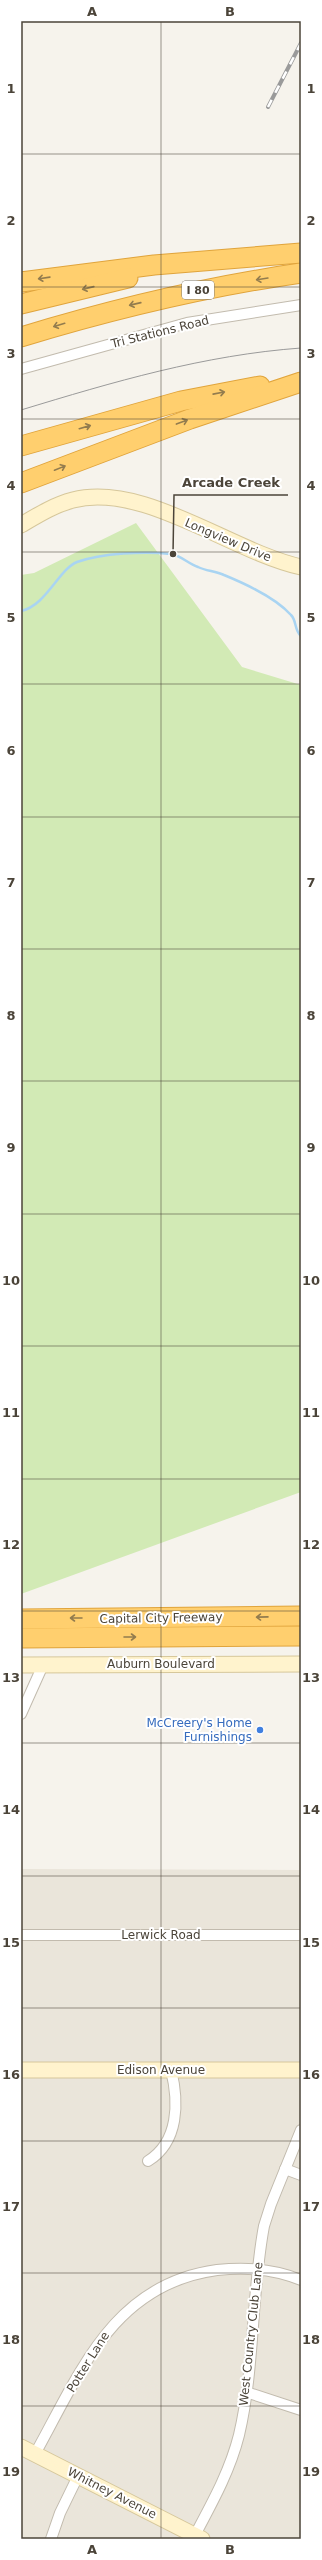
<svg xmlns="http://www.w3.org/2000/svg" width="322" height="2560" viewBox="0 0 322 2560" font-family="'DejaVu Sans',sans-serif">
  <rect width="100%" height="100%" fill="#f6f3ec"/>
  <polygon fill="#eae5da" points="21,1869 301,1870 301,2539 21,2539"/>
  <polygon fill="#d2eab5" points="136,523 242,667 301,685 301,1492 21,1594 21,575 34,573"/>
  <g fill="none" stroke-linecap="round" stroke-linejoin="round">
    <path stroke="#a9d4f2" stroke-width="2.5" d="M21 611C46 606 59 569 77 562 102 553 145 551 171 554 180 555 189 564 198 567 206 571 215 571 224 575 246 584 275 597 291 615 297 621 294 630 301 636"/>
    <defs>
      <g id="street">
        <polyline points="21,369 187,323 301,305"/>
        <polyline points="21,1714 43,1665"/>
        <polyline points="21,1935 301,1935"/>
        <path d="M148 2161C179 2142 179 2102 171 2070"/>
        <polyline points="285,2169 301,2175"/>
        <polyline points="246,2392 301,2410"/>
        <path d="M35 2454C80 2373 113 2284 217 2270 245 2267 275 2269 301 2280"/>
        <path d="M195 2535C212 2503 230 2471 239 2435 255 2367 251 2295 264 2226L271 2204 301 2130"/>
        <polyline points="51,2539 60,2513 78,2476"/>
      </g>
      <g id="secondary">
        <path d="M21 525C38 515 54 505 73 500 144 482 230 551 301 567"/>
        <polyline points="21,1665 301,1664"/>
        <polyline points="21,2070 301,2070"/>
        <polyline points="21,2447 202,2539"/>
      </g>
      <g id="highway">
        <polyline points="21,282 154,265 301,253"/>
        <polyline points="21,304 128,278"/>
        <path d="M21 337C113 309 205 287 301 273"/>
        <polyline points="21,446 181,401 260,386"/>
        <polyline points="21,483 190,419 301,382"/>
        <polyline points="21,1619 301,1616"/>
        <polyline points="21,1638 301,1636"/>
      </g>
    </defs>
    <use href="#street" stroke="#c2bbae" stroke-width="12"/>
    <use href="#secondary" stroke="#d6c79b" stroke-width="17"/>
    <use href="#highway" stroke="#e0a43c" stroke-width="21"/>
    <use href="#street" stroke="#fff" stroke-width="10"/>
    <use href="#secondary" stroke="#fff3cd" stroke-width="15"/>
    <use href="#highway" stroke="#ffcf6e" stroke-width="19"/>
    <path stroke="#9a9a9a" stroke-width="1" d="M21 410C113 382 204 355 301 348"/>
    <defs>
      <polyline id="rail" points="268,107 301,43"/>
    </defs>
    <use href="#rail" stroke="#9a9a9a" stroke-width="4"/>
    <use href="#rail" stroke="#fff" stroke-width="2.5" stroke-dasharray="8" stroke-linecap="butt"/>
  </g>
  <defs><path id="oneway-shaft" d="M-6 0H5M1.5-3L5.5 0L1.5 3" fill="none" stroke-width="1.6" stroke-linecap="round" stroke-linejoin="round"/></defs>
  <g stroke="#937c4e">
    <use href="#oneway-shaft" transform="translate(44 278) rotate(172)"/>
    <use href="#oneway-shaft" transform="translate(262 279) rotate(171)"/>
    <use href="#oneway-shaft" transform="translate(88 288) rotate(167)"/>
    <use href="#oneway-shaft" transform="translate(135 304) rotate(167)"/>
    <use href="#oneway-shaft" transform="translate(59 325) rotate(163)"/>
    <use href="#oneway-shaft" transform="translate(219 393) rotate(-11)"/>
    <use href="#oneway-shaft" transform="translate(182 422) rotate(-20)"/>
    <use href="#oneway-shaft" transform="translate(85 427) rotate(-16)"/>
    <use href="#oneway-shaft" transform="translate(60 468) rotate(-22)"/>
    <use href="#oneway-shaft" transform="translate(262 1617) rotate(179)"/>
    <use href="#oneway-shaft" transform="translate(76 1618) rotate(180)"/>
    <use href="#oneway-shaft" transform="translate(130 1637)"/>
  </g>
  <path fill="none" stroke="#4b4439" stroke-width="1" stroke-opacity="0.55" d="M161 21V2539M21 154H301M21 287H301M21 419H301M21 552H301M21 684H301M21 817H301M21 949H301M21 1081H301M21 1214H301M21 1346H301M21 1479H301M21 1611H301M21 1743H301M21 1876H301M21 2008H301M21 2141H301M21 2273H301M21 2406H301"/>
  <circle fill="#3f7fe0" stroke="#fff" stroke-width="1.5" cx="260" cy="1730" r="4"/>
  <g text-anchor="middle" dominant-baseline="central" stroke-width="4" stroke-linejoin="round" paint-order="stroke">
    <rect fill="#fff" stroke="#817c74" stroke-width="1" x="182" y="281" width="32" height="18" rx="3"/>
    <g font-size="11" font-weight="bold" fill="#4b4439">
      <text x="198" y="290">I 80</text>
    </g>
    <g font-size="12" fill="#4b4439" stroke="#fff">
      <text transform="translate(160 332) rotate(-14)">Tri Stations Road</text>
      <text transform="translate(228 540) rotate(23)">Longview Drive</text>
      <text transform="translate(161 1618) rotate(-1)">Capital City Freeway</text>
      <text x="161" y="1664">Auburn Boulevard</text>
      <text x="161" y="1935">Lerwick Road</text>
      <text x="161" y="2070">Edison Avenue</text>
      <text transform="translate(251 2334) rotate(-84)">West Country Club Lane</text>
      <text transform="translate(88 2362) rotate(-58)">Potter Lane</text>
      <text transform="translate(112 2493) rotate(27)">Whitney Avenue</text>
    </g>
    <g font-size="12" fill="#366cbe" stroke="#fff" text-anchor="end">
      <text x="252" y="1723">McCreery's Home<tspan x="252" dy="14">Furnishings</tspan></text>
    </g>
  </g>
  <path fill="none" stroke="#4b4439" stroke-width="1.5" d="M173 554L174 495H288"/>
  <circle fill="#4b4439" stroke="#fff" stroke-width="1.5" cx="173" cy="554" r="4"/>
  <g font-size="13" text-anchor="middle" font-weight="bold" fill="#4b4439" stroke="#fff" stroke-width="4" stroke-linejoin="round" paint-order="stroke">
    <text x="231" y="487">Arcade Creek</text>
  </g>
  <rect width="322" height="2560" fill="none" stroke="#ffffff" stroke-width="44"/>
  <rect x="22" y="22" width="278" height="2516" fill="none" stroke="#4b4439" stroke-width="1.5"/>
  <g font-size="13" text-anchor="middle" font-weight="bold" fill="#4b4439">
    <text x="92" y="16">A</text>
    <text x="230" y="16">B</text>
    <text x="11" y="93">1</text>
    <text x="311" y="93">1</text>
    <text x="11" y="225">2</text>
    <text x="311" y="225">2</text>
    <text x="11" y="358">3</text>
    <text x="311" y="358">3</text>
    <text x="11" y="490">4</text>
    <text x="311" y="490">4</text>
    <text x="11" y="622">5</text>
    <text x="311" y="622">5</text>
    <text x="11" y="755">6</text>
    <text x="311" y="755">6</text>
    <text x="11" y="887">7</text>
    <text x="311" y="887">7</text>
    <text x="11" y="1020">8</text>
    <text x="311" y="1020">8</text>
    <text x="11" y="1152">9</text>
    <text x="311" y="1152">9</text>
    <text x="11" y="1285">10</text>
    <text x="311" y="1285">10</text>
    <text x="11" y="1417">11</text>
    <text x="311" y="1417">11</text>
    <text x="11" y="1549">12</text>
    <text x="311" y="1549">12</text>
    <text x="11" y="1682">13</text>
    <text x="311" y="1682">13</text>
    <text x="11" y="1814">14</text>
    <text x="311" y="1814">14</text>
    <text x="11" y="1947">15</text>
    <text x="311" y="1947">15</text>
    <text x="11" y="2079">16</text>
    <text x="311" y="2079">16</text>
    <text x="11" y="2211">17</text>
    <text x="311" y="2211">17</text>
    <text x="11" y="2344">18</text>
    <text x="311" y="2344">18</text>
    <text x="11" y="2476">19</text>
    <text x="311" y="2476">19</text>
    <text x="92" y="2554">A</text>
    <text x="230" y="2554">B</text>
  </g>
</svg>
